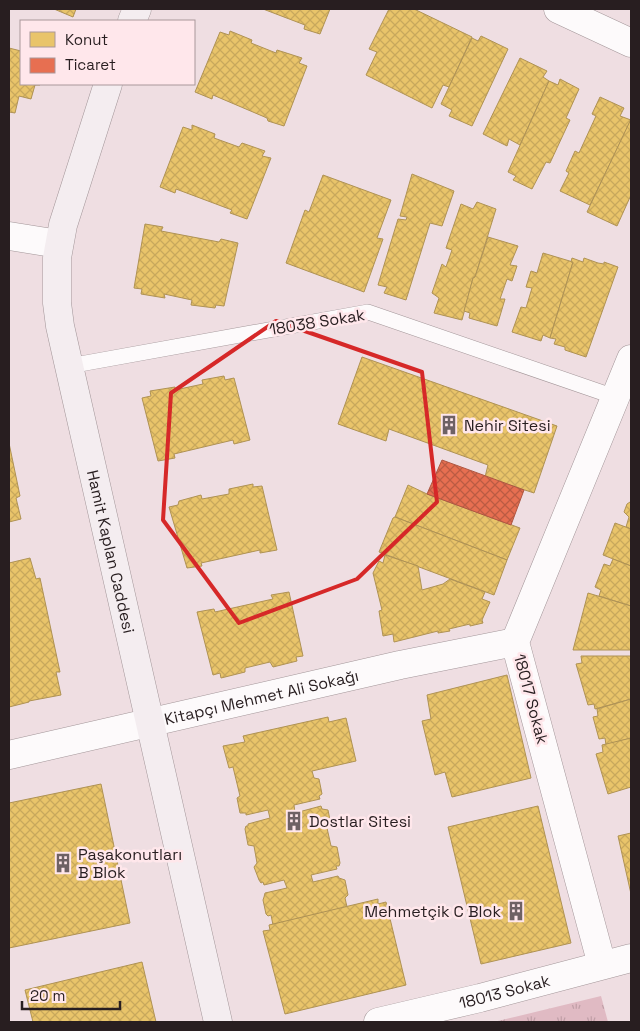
<svg xmlns="http://www.w3.org/2000/svg" width="640" height="1031" viewBox="0 0 640 1031" font-family="'Space Grotesk',sans-serif">
  <defs>
    <pattern id="grass-tufts" width="24" height="20" patternUnits="userSpaceOnUse" patternTransform="scale(1.25)"><rect width="24" height="20" fill="#e0bac3"/><path d="M3 7l-1-3M5 7V3M7 7l1-3M15 17l-1-3M17 17v-4M19 17l1-3" fill="none" stroke="#c09fa7"/></pattern>
    <pattern id="homes-cross-hatch" width="8" height="8" patternUnits="userSpaceOnUse" patternTransform="scale(1.25)"><rect width="8" height="8" fill="#e9c46a"/><path d="M0 0l8 8M0 8l8-8" fill="none" stroke="#c8a85c"/></pattern>
    <pattern id="shops-cross-hatch" width="8" height="8" patternUnits="userSpaceOnUse" patternTransform="scale(1.25)"><rect width="8" height="8" fill="#e76f51"/><path d="M0 0l8 8M0 8l8-8" fill="none" stroke="#bb5b43"/></pattern>
  </defs>
  <rect width="100%" height="100%" fill="#efdee2"/>
  <polygon fill="url(#grass-tufts)" points="601,996 608,1022 494,1022"/>
  <g fill="url(#homes-cross-hatch)" stroke="#af9254">
    <polygon points="54,9 76,9 73,17"/>
    <polygon points="263,9 330,9 320,34 304,29 305,25"/>
    <polygon points="389,9 414,9 472,37 449,87 443,85 432,108 366,75 377,52 369,49"/>
    <polygon points="230,31 252,40 251,43 276,53 277,50 302,58 299,63 307,66 284,126 268,121 267,118 213,95 212,99 195,92 220,32 229,35"/>
    <polygon points="481,36 508,49 472,126 449,116 452,110 441,104 472,38 478,41"/>
    <polygon points="9,48 21,51 21,84 41,84 40,85 35,85 31,99 19,96 15,113 9,112"/>
    <polygon points="520,58 547,71 543,77 549,81 520,145 509,139 507,146 483,134"/>
    <polygon points="560,79 579,89 566,118 570,120 550,163 546,162 532,189 513,180 516,176 508,172 549,81 558,85"/>
    <polygon points="600,97 624,108 620,116 631,120 590,205 560,191 569,173 566,171 575,151 579,153 596,116 592,114"/>
    <polygon points="631,119 631,195 617,226 587,212"/>
    <polygon points="192,125 215,134 214,138 239,147 242,143 265,151 262,156 271,158 247,219 230,213 232,210 176,189 175,193 160,187 183,127 192,130"/>
    <polygon points="412,174 454,191 442,226 430,223 406,300 384,293 387,287 378,285 398,219 406,220 407,217 400,216"/>
    <polygon points="323,175 391,200 377,238 383,239 364,292 286,263 305,210 309,212"/>
    <polygon points="477,202 496,209 475,277 473,278 462,320 434,313 439,298 432,293 442,264 446,267 452,250 446,248 461,204 473,209"/>
    <polygon points="145,224 163,227 161,231 219,242 221,239 238,243 224,306 216,305 215,308 191,305 192,300 164,294 165,298 141,294 142,289 134,288"/>
    <polygon points="488,237 518,246 510,265 517,266 512,281 507,279 500,299 505,299 497,326 469,318 470,313 464,311 473,278 475,277"/>
    <polygon points="543,253 573,262 550,338 543,335 541,341 512,332 521,307 526,308 532,288 526,287 531,271 537,273"/>
    <polygon points="572,258 583,262 584,258 598,263 604,264 604,262 618,267 586,357 565,350 565,347 554,344 556,339 550,338 573,262 571,262"/>
    <polygon points="362,357 557,426 534,493 485,477 488,465 389,429 386,441 338,424"/>
    <polygon points="224,376 225,380 234,378 250,440 234,444 233,440 174,454 175,458 158,461 142,398 151,396 150,391 175,387 175,390 203,384 202,380"/>
    <polygon points="9,443 20,496 16,498 21,519 9,522"/>
    <polygon points="253,484 253,487 262,486 277,550 260,553 260,550 201,563 202,566 187,568 169,507 178,505 179,501 201,495 202,499 229,494 229,489"/>
    <polygon points="408,485 427,494 520,528 507,560 395,517"/>
    <polygon points="630,502 631,502 631,529 626,527 629,517 624,512 627,504"/>
    <polygon points="395,517 507,560 494,595 379,552 393,518"/>
    <polygon points="615,523 631,529 631,566 603,555"/>
    <polygon points="385,555 418,566 422,590 443,584 450,579 485,592 482,599 490,602 482,620 483,623 470,626 470,624 449,629 450,631 438,633 438,631 394,642 393,634 383,636 379,611 382,610 373,573 379,561 383,563"/>
    <polygon points="30,558 36,579 40,578 60,672 56,672 61,695 29,701 29,702 9,707 9,563"/>
    <polygon points="613,559 631,566 631,606 599,596 601,590 595,587 604,564 610,566"/>
    <polygon points="289,592 303,656 296,657 297,661 273,667 270,662 245,668 245,672 221,678 220,673 213,675 197,612 214,609 215,612 273,599 271,595"/>
    <polygon points="588,593 631,606 631,650 573,650"/>
    <polygon points="581,656 631,656 631,699 595,709 594,704 588,705 576,664 582,663"/>
    <polygon points="507,675 531,778 452,797 445,772 435,775 422,721 431,719 427,695"/>
    <polygon points="631,699 631,738 606,745 605,738 599,739 593,717 598,716 597,709"/>
    <polygon points="328,717 329,722 346,718 356,761 312,771 314,778 319,779 322,794 319,796 320,799 294,805 295,813 321,806 322,809 328,810 331,825 327,828 331,846 337,847 340,863 339,866 336,866 337,869 311,875 313,882 338,876 339,878 345,880 348,895 345,898 347,907 273,925 271,915 268,916 266,914 263,900 264,897 265,893 287,888 284,880 264,885 263,882 261,883 259,880 254,867 257,863 254,846 248,845 245,829 246,826 248,826 248,824 270,818 268,810 246,815 246,813 240,813 237,798 240,796 233,767 229,768 223,746 245,742 243,736"/>
    <polygon points="631,738 631,787 608,794 596,754 603,752 602,745"/>
    <polygon points="101,784 130,923 9,948 9,803"/>
    <polygon points="538,806 571,943 481,964 448,827"/>
    <polygon points="631,833 631,894 618,836"/>
    <polygon points="378,899 378,904 386,902 406,985 285,1014 263,931 270,930 269,925"/>
    <polygon points="142,962 156,1022 33,1022 25,990"/>
  </g>
  <polygon fill="url(#shops-cross-hatch)" stroke="#ae5742" points="442,460 524,490 511,525 427,494"/>
  <g fill="none" stroke-linecap="round" stroke-linejoin="round">
    <defs>
      <polyline id="lane" points="69,366 368,312 615,397"/>
      <g id="street">
        <polyline points="558,9 631,43"/>
        <polyline points="9,236 59,244"/>
        <path id="s1" d="M9 755 400 665 515 642"/>
        <polyline points="602,965 515,642 631,359"/>
        <path id="s2" d="M378 1022 480 998 631 958"/>
      </g>
      <g id="secondary">
        <polyline points="132,21 137,9"/>
        <path id="s3" d="M108 84 63 225 57 258V303L60 326 69 366 218 1022"/>
      </g>
    </defs>
    <use href="#lane" stroke="#a39699" stroke-width="16"/>
    <use href="#street" stroke="#a39699" stroke-width="29"/>
    <use href="#secondary" stroke="#a39699" stroke-width="29"/>
    <use href="#lane" stroke="#fdfafb" stroke-width="15"/>
    <use href="#street" stroke="#fdfafb" stroke-width="28"/>
    <use href="#secondary" stroke="#f4edf0" stroke-width="28"/>
  </g>
  <path fill="none" stroke="#d62828" stroke-width="4" stroke-linejoin="round" d="M276 321 422 372 437 502 357 579 239 623 163 520 171 393Z"/>
  <defs>
    <symbol id="building-bare" viewBox="-9 -9 18 18"><path d="M-4-6H4V6H1V3H-1V6H-4ZM-2.5-4.3h1.7v1.8h-1.7ZM.8-4.3h1.7v1.8H.8ZM-2.5-1h1.7V.8h-1.7ZM.8-1h1.7V.8H.8Z" fill="#6e6164" stroke="#ffe7eb" stroke-width="2.5" paint-order="stroke"/></symbol>
  </defs>
  <g fill-rule="evenodd">
    <use href="#building-bare" x="435" y="411" width="28" height="28"/>
    <use href="#building-bare" x="280" y="807" width="28" height="28"/>
    <use href="#building-bare" x="49" y="849" width="28" height="28"/>
    <use href="#building-bare" x="502" y="897" width="28" height="28"/>
  </g>
  <g text-anchor="middle" dominant-baseline="central" stroke-width="5" stroke-linejoin="round" paint-order="stroke">
    <g font-size="16" fill="#281e20" stroke="#ffe7eb">
      <text transform="translate(317 322) rotate(-9)">18038 Sokak</text>
      <text stroke="none"><textPath href="#s3" startOffset="481">Hamit Kaplan Caddesi</textPath></text>
      <text stroke="none"><textPath href="#s1" startOffset="259">Kitapçı Mehmet Ali Sokağı</textPath></text>
      <text transform="translate(531 699) rotate(75)">18017 Sokak</text>
      <text stroke="none"><textPath href="#s2" startOffset="130">18013 Sokak</textPath></text>
    </g>
    <g font-size="16" fill="#281e20" stroke="#ffe7eb" text-anchor="start">
      <text x="464" y="425">Nehir Sitesi</text>
      <text x="309" y="821">Dostlar Sitesi</text>
      <text x="78" y="854">Paşakonutları<tspan x="78" dy="18">B Blok</tspan></text>
      <text x="501" y="911" text-anchor="end">Mehmetçik C Blok</text>
    </g>
  </g>
  <rect width="640" height="1031" fill="none" stroke="#281e20" stroke-width="20"/>
  <rect x="20" y="20" width="175" height="65" fill="#ffe7eb" stroke="#a9979a"/>
  <rect x="30" y="32" width="25" height="15" fill="#e9c46a" stroke="#a9979a"/>
  <text x="65" y="45" font-size="15" fill="#281e20">Konut</text>
  <rect x="30" y="58" width="25" height="15" fill="#e76f51" stroke="#a9979a"/>
  <text x="65" y="70" font-size="15" fill="#281e20">Ticaret</text>
  <path d="M22 1001v8h98v-8" fill="none" stroke="#281e20" stroke-width="2.5"/>
  <text x="30" y="1001" font-size="15" fill="#281e20" stroke="#ffe7eb" stroke-width="4" paint-order="stroke">20 m</text>
</svg>
